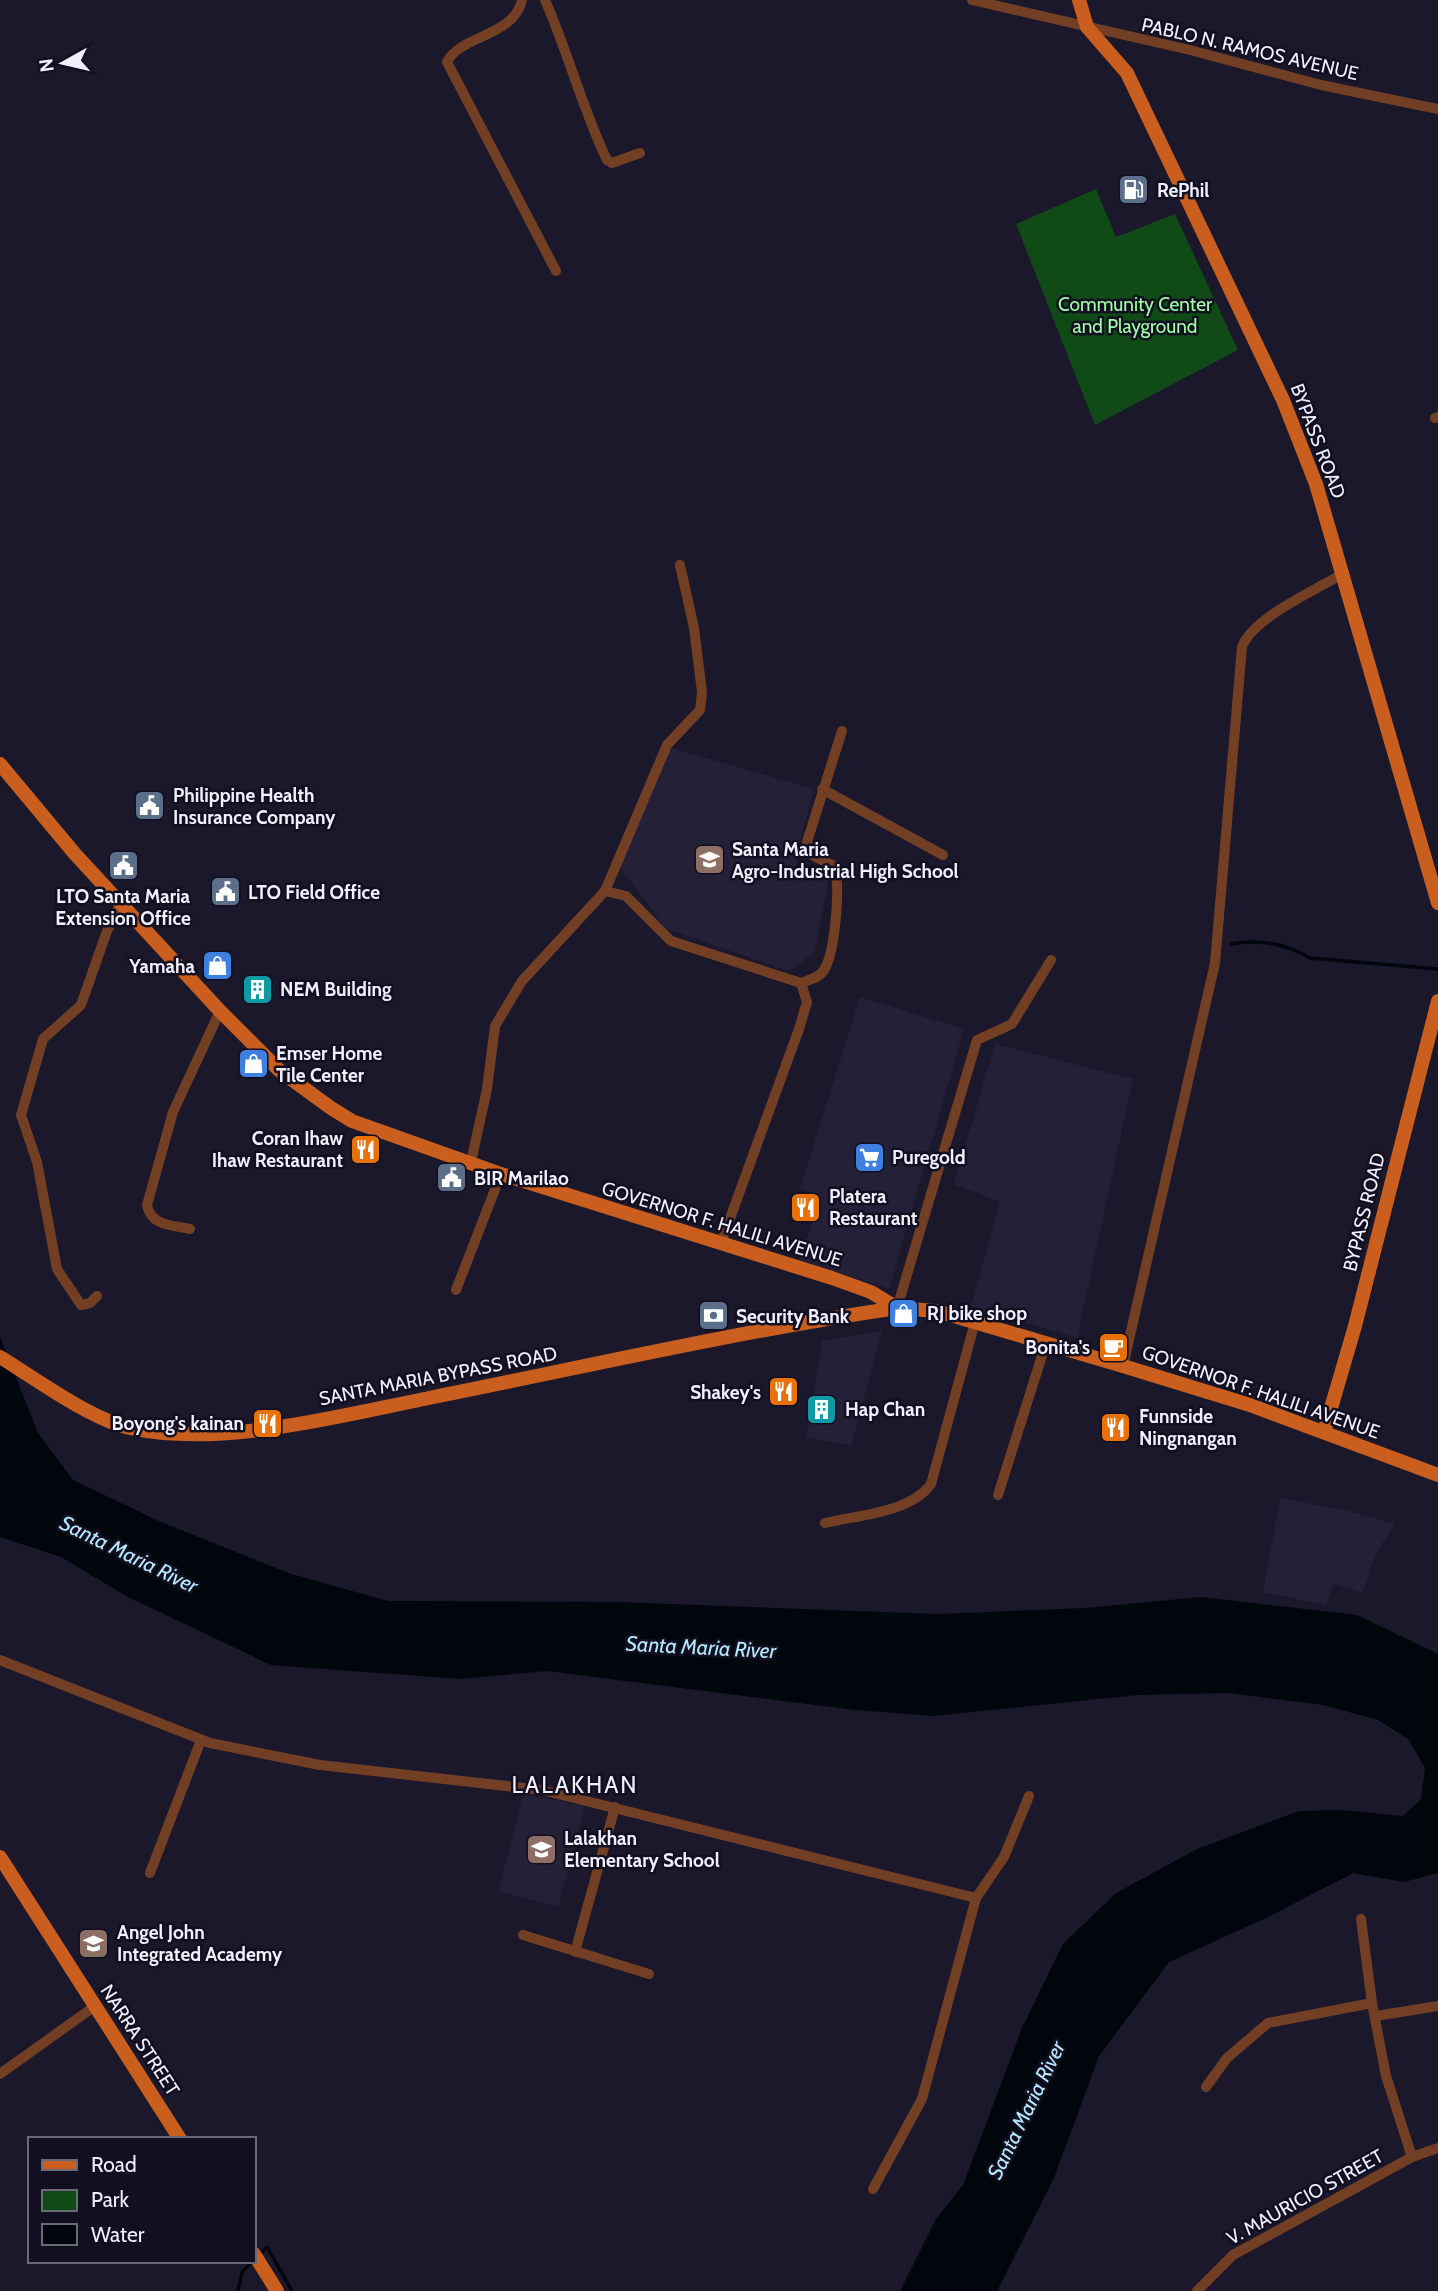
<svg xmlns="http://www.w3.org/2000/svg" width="1438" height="2291" viewBox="0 0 1438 2291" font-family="Cabin,sans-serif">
  <rect width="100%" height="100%" fill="#1a182a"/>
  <g fill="#232038">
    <polygon points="668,747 814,789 796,856 797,865 831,869 814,953 789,971 666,929 619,866"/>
    <polygon points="860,997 964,1029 889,1289 800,1260 821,1197 800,1189"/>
    <polygon points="995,1044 1133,1079 1077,1338 971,1306 1000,1202 954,1184"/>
    <polygon points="882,1331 851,1446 806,1437 822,1341"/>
    <polygon points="1280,1498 1344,1510 1395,1524 1377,1551 1363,1593 1333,1584 1326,1605 1263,1592"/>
    <polygon points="524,1794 585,1806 558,1907 498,1891"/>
  </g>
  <polygon fill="#0f4a17" points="1096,189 1116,237 1175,214 1238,350 1095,425 1016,224"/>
  <polygon fill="#00070c" points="0,1337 38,1433 73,1480 161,1522 291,1574 388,1601 618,1602 938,1614 1085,1608 1201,1597 1357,1615 1438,1654 1438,1873 1404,1882 1353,1873 1266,1918 1169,1962 1099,2056 1054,2178 997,2291 900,2291 936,2219 963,2185 1022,2028 1063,1944 1116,1893 1197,1849 1299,1811 1341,1810 1403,1816 1421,1799 1425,1768 1408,1739 1378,1720 1323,1705 1228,1693 1138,1695 934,1716 856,1710 547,1671 460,1679 271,1665 126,1596 61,1557 0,1537"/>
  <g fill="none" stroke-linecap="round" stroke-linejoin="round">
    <g stroke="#00070c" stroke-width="3.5">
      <path d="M1231 944C1260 939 1285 943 1310 958L1438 969"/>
      <polyline points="261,2253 267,2247 292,2291"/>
      <polyline points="238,2291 242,2272 251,2263"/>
    </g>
    <g stroke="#723f25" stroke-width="10">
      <path d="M522 0C514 37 460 35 447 62L556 271"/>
      <path d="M545 0C568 52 582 108 607 160L612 163 640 153"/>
      <polyline points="972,0 1190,50 1321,85 1438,109"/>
      <polyline points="1435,418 1438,417"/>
      <polyline points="822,789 943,855"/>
      <polyline points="605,891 667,745 700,710 702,692 694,628 680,565"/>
      <path d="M471 1162 487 1089 495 1026 522 981 605 891 626 896 671 941 801 983C809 980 819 978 824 970 835 953 841 885 834 866L812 855 807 842 842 731"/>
      <path d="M190 1229C172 1225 151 1226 147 1205L173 1112 220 1011"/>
      <polyline points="721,1243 799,1029 807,1002 801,983"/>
      <polyline points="456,1290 501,1174"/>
      <polyline points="97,1296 90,1303 81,1305 57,1269 37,1162 21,1115 43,1039 81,1005 107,931 121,903"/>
      <polyline points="897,1308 977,1040 1012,1024 1051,960"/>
      <path d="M1123 1366 1215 963 1242 647C1252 618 1316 590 1344 573"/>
      <polyline points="998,1495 1046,1343"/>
      <path d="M825 1523C858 1515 910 1513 931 1484L975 1322"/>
      <polyline points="0,1660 210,1743 320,1765 542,1790 976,1898"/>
      <polyline points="150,1873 201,1740"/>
      <polyline points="1361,1919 1372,2003 1386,2076 1412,2157"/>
      <polyline points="523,1935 649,1974"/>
      <polyline points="575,1952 615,1807"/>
      <polyline points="1376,2016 1438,2006"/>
      <polyline points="0,2074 95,2006"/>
      <polyline points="1206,2087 1227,2058 1268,2023 1372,2003"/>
      <polyline points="873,2189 922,2099 976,1898 1004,1857 1029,1796"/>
      <polyline points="1197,2291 1233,2255 1412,2157 1438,2148"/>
    </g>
    <g stroke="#c95e1e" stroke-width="14">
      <polyline points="1079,0 1087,27 1127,73 1283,400 1316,484 1438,903"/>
      <polyline points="0,764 75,854 220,1011 279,1070 331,1108 352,1121 501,1174 832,1278 871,1292 897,1308 937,1311 1123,1366 1250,1405 1438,1475"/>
      <path d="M0 1357C36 1379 90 1419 130 1428 219 1448 339 1416 429 1398 584 1367 740 1331 897 1308"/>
      <polyline points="1324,1432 1355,1326 1438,1001"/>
      <polyline points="0,1857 180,2139"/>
      <polyline points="254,2254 277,2291"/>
    </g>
  </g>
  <defs>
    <symbol id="fuel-square" viewBox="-11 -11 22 22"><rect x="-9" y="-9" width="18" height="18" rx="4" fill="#5c6f8a" stroke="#110f20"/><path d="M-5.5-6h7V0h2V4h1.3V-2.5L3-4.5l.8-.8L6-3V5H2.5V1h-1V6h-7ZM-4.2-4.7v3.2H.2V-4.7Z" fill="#fff"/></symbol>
    <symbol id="civic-square" viewBox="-11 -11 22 22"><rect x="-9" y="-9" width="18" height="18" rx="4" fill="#5c6f8a" stroke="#110f20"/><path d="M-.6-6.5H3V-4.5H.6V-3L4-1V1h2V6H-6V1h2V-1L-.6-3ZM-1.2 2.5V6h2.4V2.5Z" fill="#fff"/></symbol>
    <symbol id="school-square" viewBox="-11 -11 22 22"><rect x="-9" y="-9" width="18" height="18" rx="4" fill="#8d6e63" stroke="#110f20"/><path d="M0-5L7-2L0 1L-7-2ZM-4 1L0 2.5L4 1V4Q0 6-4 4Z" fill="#fff"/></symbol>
    <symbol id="shop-square" viewBox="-11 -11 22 22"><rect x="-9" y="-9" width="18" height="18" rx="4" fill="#3f7fe0" stroke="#110f20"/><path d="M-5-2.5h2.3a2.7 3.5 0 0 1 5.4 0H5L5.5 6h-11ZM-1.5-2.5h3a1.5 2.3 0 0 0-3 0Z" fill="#fff"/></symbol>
    <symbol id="building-square" viewBox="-11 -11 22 22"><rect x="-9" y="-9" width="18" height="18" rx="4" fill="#0f9aa8" stroke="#110f20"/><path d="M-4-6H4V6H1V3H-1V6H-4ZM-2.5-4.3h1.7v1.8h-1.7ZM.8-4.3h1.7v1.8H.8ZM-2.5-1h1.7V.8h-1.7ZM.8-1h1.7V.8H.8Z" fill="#fff"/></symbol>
    <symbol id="restaurant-square" viewBox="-11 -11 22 22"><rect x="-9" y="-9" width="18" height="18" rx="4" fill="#e8710a" stroke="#110f20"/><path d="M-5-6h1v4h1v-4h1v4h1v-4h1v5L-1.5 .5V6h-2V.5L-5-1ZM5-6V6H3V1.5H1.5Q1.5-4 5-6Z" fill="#fff"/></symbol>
    <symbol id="supermarket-square" viewBox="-11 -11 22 22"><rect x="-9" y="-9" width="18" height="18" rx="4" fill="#3f7fe0" stroke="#110f20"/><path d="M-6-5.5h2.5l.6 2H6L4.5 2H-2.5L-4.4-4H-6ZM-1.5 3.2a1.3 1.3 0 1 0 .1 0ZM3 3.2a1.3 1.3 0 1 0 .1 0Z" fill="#fff"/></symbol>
    <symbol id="bank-square" viewBox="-11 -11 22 22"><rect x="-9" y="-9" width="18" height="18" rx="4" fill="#5c6f8a" stroke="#110f20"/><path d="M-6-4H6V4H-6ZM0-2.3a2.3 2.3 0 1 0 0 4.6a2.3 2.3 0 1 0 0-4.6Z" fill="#fff"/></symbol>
    <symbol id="cafe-square" viewBox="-11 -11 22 22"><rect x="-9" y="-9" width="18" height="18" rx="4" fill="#e8710a" stroke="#110f20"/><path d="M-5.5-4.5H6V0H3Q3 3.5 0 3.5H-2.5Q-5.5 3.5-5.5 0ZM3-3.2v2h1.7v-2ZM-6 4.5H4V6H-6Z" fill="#fff"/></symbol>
  </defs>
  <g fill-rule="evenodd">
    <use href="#fuel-square" x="1116" y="172" width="35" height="35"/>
    <use href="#civic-square" x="132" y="788" width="35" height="35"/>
    <use href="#school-square" x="692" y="842" width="35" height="35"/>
    <use href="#civic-square" x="106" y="848" width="35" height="35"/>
    <use href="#civic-square" x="208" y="874" width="35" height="35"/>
    <use href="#shop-square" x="200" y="948" width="35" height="35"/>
    <use href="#building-square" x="240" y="972" width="35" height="35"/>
    <use href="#shop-square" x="236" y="1046" width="35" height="35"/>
    <use href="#restaurant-square" x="348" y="1132" width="35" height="35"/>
    <use href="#supermarket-square" x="852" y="1140" width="35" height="35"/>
    <use href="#civic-square" x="434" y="1160" width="35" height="35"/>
    <use href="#restaurant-square" x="788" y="1190" width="35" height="35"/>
    <use href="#shop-square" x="886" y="1296" width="35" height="35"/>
    <use href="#bank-square" x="696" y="1298" width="35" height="35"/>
    <use href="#cafe-square" x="1096" y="1330" width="35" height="35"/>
    <use href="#restaurant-square" x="766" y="1374" width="35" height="35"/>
    <use href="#building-square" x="804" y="1392" width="35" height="35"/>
    <use href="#restaurant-square" x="250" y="1406" width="35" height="35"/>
    <use href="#restaurant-square" x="1098" y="1410" width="35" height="35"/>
    <use href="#school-square" x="524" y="1832" width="35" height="35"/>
    <use href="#school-square" x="76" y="1926" width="35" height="35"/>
  </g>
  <g text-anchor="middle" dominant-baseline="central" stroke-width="5" stroke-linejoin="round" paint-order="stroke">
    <g font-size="19" fill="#f0effc" stroke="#110f20">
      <text transform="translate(1250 49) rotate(13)">PABLO N. RAMOS AVENUE</text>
      <text transform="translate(1318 441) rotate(69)">BYPASS ROAD</text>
      <text transform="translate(1364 1212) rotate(-76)">BYPASS ROAD</text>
      <text transform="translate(722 1224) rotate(17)">GOVERNOR F. HALILI AVENUE</text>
      <text transform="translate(438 1376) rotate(-11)">SANTA MARIA BYPASS ROAD</text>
      <text transform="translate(1261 1392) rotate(19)">GOVERNOR F. HALILI AVENUE</text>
      <text transform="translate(140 2040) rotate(57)">NARRA STREET</text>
      <text transform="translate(1305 2197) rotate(-29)">V. MAURICIO STREET</text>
    </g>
    <g font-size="19" font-weight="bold" fill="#f0effc" stroke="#110f20" text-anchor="start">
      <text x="1157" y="190">RePhil</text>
      <text x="173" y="795">Philippine Health<tspan x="173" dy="22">Insurance Company</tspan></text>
      <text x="732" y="849">Santa Maria<tspan x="732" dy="22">Agro-Industrial High School</tspan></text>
      <text x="248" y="892">LTO Field Office</text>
      <text x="123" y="896" text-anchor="middle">LTO Santa Maria<tspan x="123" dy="22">Extension Office</tspan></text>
      <text x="195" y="966" text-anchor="end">Yamaha</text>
      <text x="280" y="989">NEM Building</text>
      <text x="276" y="1053">Emser Home<tspan x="276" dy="22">Tile Center</tspan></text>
      <text x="343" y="1138" text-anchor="end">Coran Ihaw<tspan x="343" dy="22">Ihaw Restaurant</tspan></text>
      <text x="892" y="1157">Puregold</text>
      <text x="474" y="1178">BIR Marilao</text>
      <text x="829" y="1196">Platera<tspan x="829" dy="22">Restaurant</tspan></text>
      <text x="927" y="1313">RJ bike shop</text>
      <text x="736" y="1316">Security Bank</text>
      <text x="1090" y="1347" text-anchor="end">Bonita's</text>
      <text x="761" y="1392" text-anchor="end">Shakey's</text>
      <text x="845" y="1409">Hap Chan</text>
      <text x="1139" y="1416">Funnside<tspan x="1139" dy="22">Ningnangan</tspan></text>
      <text x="244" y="1423" text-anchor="end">Boyong's kainan</text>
      <text x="564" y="1838">Lalakhan<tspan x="564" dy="22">Elementary School</tspan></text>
      <text x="117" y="1932">Angel John<tspan x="117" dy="22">Integrated Academy</tspan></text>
    </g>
    <g font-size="19" fill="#a1ffa5" stroke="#110f20">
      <text x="1135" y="304">Community Center<tspan x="1135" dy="22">and Playground</tspan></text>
    </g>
    <g font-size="21" font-style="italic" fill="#b5e8fe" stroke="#110f20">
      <text transform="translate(129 1554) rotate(26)">Santa Maria River</text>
      <text transform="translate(701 1647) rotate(3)">Santa Maria River</text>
      <text transform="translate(1026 2110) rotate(-64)">Santa Maria River</text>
    </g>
    <g font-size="23" letter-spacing="2" fill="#f0effc" stroke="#110f20">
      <text x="575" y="1785">LALAKHAN</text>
    </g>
  </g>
  <rect x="28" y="2137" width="228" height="126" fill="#110f20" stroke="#6a6978" stroke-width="2"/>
  <rect x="42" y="2160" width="35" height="10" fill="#c95e1e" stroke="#6a6978" stroke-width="2"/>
  <text x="91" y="2172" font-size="21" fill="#f0effc">Road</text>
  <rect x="42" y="2190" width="35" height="21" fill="#0f4a17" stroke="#6a6978" stroke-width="2"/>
  <text x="91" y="2207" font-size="21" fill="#f0effc">Park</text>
  <rect x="42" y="2224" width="35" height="21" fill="#00070c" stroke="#6a6978" stroke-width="2"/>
  <text x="91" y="2242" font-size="21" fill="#f0effc">Water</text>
  <g transform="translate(63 63) rotate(262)" stroke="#110f20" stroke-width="5" paint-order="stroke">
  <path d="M0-5L12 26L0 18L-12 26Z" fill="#f0effc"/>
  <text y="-10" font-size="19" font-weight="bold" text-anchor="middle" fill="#f0effc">N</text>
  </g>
</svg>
